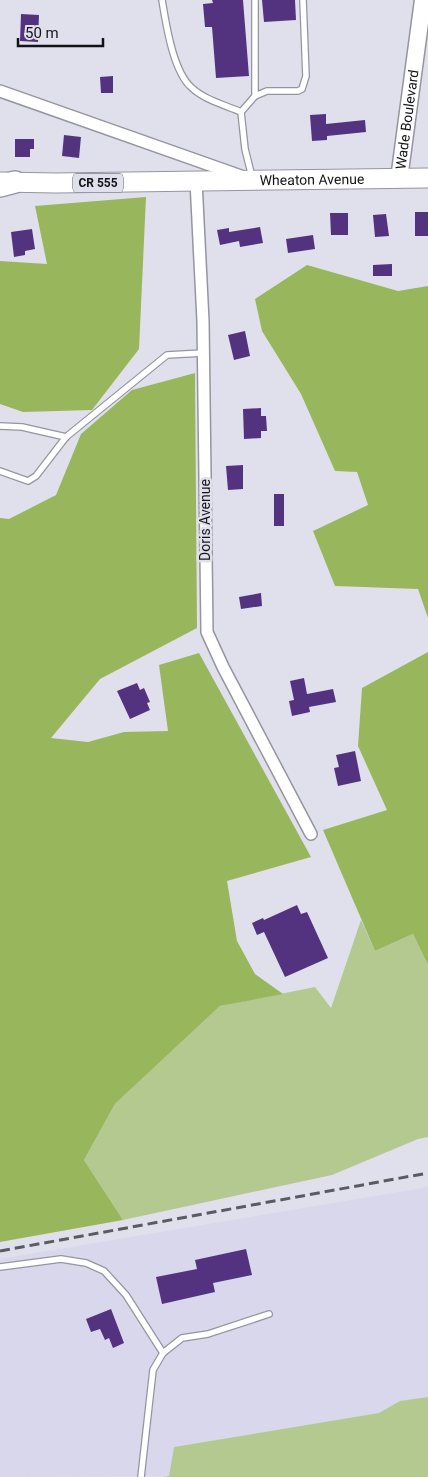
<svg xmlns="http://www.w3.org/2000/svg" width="428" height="1477" viewBox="0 0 428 1477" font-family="Roboto,sans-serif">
  <rect width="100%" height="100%" fill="#e0e0ec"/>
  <polygon fill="#d8d7eb" points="428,1187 428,1397 400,1401 379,1413 174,1447 169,1476 0,1477 0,1259"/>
  <g fill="#b3c98f">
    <polygon points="361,920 375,951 413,934 428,965 428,1137 418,1139 332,1175 123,1220 84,1160 115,1104 220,1006 315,987 331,1008"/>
    <polygon points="428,1397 428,1477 162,1477 169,1476 174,1447 379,1413 400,1401"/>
  </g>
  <g fill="#98b75c">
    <polygon points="146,197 139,349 92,410 23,412 0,404 0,261 47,264 35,206"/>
    <polygon points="307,265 398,291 428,286 428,618 418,589 335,586 313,531 368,505 357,472 335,471 301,394 262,331 255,299"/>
    <polygon points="195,373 197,628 100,679 51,738 88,742 124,732 168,731 159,665 199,653 311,857 227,881 237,941 255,974 283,994 220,1006 115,1104 84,1160 123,1220 0,1242 0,518 9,519 56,495 81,434 132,390"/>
    <polygon points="428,652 428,965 413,934 375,951 323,830 387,810 358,746 362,688"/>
  </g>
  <g fill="#53337f">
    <polygon points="212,0 243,0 249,76 216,78 212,27 205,27 203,4 213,3"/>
    <polygon points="262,0 295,0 296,20 264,22"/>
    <polygon points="21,14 39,15 38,42 20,41"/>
    <polygon points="113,76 113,93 101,93 100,77"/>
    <polygon points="326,114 326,124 365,120 366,132 327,136 327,140 312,141 310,115"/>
    <polygon points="64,135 81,137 79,158 62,156"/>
    <polygon points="15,139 34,139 34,149 30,149 30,157 15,157"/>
    <rect x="415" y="212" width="13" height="24"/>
    <polygon points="330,213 348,213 348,235 331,235"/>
    <polygon points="386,214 389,236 375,237 373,215"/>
    <polygon points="260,227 263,243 240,247 239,241 220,245 217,230 229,228 229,232"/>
    <polygon points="32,229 35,249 25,251 25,255 14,257 11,232"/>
    <polygon points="313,235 315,249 288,253 286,239"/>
    <polygon points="392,264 392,276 373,276 373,265"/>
    <polygon points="245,331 250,356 234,360 228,335"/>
    <polygon points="261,408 261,416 266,416 267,431 261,431 261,438 244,439 243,409"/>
    <polygon points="243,465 243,489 228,490 226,466"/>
    <rect x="274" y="494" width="10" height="32"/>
    <polygon points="261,593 262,606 241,609 239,597"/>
    <polygon points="304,678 307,694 333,689 336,702 309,707 310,712 292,716 289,701 294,700 290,681"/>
    <polygon points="137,683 140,690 144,688 150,702 147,703 150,710 130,719 117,691"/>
    <polygon points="355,751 361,781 338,786 334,768 339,767 336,755"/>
    <polygon points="297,905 301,914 307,912 328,958 285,977 264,932 257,935 252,923 263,918 264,920"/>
    <polygon points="246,1249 252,1275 213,1283 215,1292 162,1304 156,1277 197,1269 195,1260"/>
    <polygon points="111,1309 124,1343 113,1348 109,1338 105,1340 100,1329 91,1332 86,1319"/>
  </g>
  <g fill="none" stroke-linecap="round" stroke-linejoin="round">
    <defs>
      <g id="service">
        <path d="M162 0C166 24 173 72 192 88 205 100 225 105 241 112"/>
        <polyline points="255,0 255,96"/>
        <polyline points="252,177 245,149 241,112 255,96 267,91 298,91 302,89 306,76 303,0"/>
        <polyline points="0,426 22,427 66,437"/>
        <polyline points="0,471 28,481 36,476 66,437 167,355 203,353"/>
        <polyline points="0,1267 61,1259 86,1263 104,1271 126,1295 163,1353"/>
        <polyline points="141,1477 153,1370 163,1353 182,1338 208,1334 269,1314"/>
      </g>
      <g id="minor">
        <polyline points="0,91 241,176"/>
        <polyline points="196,181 203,321 207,632 223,667 311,834"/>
      </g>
      <g id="secondary">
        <path id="s1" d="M399 179 423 0"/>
      </g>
      <g id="primary">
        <path id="s2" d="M0 182 56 183 428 178"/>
      </g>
      <polyline id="motorway" points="0,186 15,182"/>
    </defs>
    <use href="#service" stroke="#9595a0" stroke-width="8"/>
    <use href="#minor" stroke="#9595a0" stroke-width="14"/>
    <use href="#secondary" stroke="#9595a0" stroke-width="19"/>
    <use href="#primary" stroke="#9595a0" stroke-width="21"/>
    <use href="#motorway" stroke="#9595a0" stroke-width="24"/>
    <use href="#service" stroke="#fff" stroke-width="5.5"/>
    <use href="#minor" stroke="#fff" stroke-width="11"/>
    <use href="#secondary" stroke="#fff" stroke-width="16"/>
    <use href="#primary" stroke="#fff" stroke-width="19"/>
    <use href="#motorway" stroke="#fff" stroke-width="21"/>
    <polyline stroke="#5a5a61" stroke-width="3" stroke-dasharray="10 5" stroke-linecap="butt" points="0,1251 428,1173"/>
  </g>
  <g text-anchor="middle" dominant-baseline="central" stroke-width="5" stroke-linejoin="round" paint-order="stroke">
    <rect fill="#e0e0ec" stroke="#505057" stroke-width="1" x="73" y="173.5" width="50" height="19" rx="4"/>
    <g font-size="12" font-weight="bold" fill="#131317">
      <text x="98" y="183">CR 555</text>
    </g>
    <g font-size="14" fill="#131317" stroke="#e0e0ec">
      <text stroke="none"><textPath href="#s1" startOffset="60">Wade Boulevard</textPath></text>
      <text stroke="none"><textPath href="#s2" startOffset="312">Wheaton Avenue</textPath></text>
      <text transform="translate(205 520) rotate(-90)">Doris Avenue</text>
    </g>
  </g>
  <path d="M18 38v8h85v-8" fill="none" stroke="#131317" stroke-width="2.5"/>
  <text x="25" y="38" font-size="15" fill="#131317" stroke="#e0e0ec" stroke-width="4" paint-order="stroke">50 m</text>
</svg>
